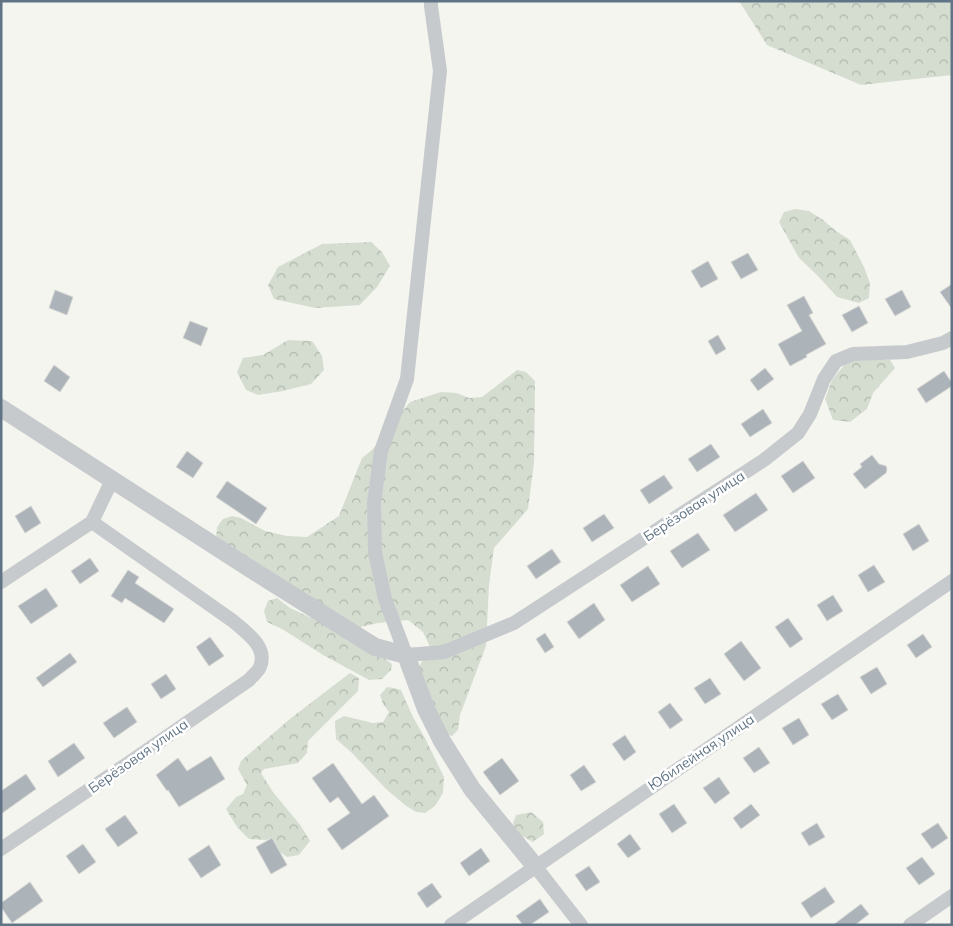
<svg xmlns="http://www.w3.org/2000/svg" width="953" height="926" viewBox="0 0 953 926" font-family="Mulish,sans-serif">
  <defs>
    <pattern id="forest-crowns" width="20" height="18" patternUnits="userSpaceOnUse" patternTransform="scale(1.25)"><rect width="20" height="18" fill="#d5ddd1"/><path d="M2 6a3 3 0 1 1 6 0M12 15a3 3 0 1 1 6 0" fill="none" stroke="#b0b8af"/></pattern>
  </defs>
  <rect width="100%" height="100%" fill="#f5f5f0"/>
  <g fill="url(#forest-crowns)">
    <polygon points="739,1 952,1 952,75 861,85 767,45"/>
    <polygon points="795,209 809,211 823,220 836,231 850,240 864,267 870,283 869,298 859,303 837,297 818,276 799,258 779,222 784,212"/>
    <polygon points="371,242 382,252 390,266 377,287 360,305 315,308 274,299 268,285 278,267 322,244"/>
    <polygon points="288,340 312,341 322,356 324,370 311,384 283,391 258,395 246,390 237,372 243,358 263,355"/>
    <polygon points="849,359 890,360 895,368 873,393 867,409 850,422 833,420 825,399 832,380"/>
    <polygon points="517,370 526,372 535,381 534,463 528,509 494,548 489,585 486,646 460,715 458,730 452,736 443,733 415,674 430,647 423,632 408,620 378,623 356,628 216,539 217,527 223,519 232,516 241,518 265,531 287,536 307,537 339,516 362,458 373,449 410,402 441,392 457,393 469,398 482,397"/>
    <polygon points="277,598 290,608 333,628 374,651 392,664 391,670 382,679 369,680 323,655 282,629 267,622 264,611 268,601"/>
    <polygon points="350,673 359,678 358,691 308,741 307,753 298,763 264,769 261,773 273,792 301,826 310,841 299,855 287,857 280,852 272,838 266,840 249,839 237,827 226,809 236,797 243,794 247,785 238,769 241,761 291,718"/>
    <polygon points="387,687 394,688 401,690 413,717 425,738 444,777 443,793 435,806 425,813 416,812 405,805 387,790 352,753 336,739 335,721 344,716 373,723 383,722 389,712 383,704 380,695"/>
    <polygon points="531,812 543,822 544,834 533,842 515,832 513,823 516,815"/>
  </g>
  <g fill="#acb4ba" stroke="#d6d6d3">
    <polygon points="748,253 758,270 741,279 731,262"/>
    <polygon points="708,261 718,279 701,288 691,271"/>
    <polygon points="952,284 952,309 940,292"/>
    <polygon points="55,290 73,297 67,315 49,308"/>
    <polygon points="902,290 911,307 895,316 885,299"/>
    <polygon points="804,296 813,313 809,315 826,344 806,355 807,357 790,366 778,344 802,331 787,305"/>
    <polygon points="859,306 868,323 852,332 842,315"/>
    <polygon points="190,321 208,328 201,346 183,338"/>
    <polygon points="718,335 726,349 716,355 708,341"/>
    <polygon points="54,365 70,377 60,392 44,381"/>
    <polygon points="765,368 774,379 758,391 750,380"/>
    <polygon points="944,371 952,383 952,386 926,403 917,389"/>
    <polygon points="763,409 772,423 750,437 741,424"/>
    <polygon points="711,444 720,457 697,472 688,459"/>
    <polygon points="187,451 203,463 193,478 176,467"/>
    <polygon points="872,455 879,464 886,466 887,469 886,473 865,489 853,474 862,467 860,464"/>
    <polygon points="803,461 815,478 793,493 781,476"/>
    <polygon points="664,475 673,488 649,504 640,490"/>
    <polygon points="227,481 267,508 256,524 216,497"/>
    <polygon points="756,493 768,510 735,532 723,515"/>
    <polygon points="31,506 41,523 25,533 15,516"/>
    <polygon points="604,514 614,528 592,542 583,528"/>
    <polygon points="919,524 929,541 913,551 903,534"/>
    <polygon points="698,533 710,550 682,568 670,551"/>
    <polygon points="552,549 561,562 536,579 527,566"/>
    <polygon points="90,558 99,571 80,584 71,571"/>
    <polygon points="874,565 885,582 868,592 858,575"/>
    <polygon points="648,566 660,584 632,602 620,585"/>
    <polygon points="128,570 139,577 135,583 174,609 164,623 125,598 122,603 111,596"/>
    <polygon points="46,588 58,606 31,624 18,606"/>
    <polygon points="833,595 843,611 827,621 817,605"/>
    <polygon points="594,603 605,620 579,639 567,622"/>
    <polygon points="788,618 803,639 790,648 775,627"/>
    <polygon points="545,633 554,647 545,653 536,639"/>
    <polygon points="923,634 932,647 916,658 907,645"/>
    <polygon points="210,637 224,656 209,666 196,647"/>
    <polygon points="741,641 761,668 744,681 724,654"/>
    <polygon points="70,653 77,662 43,687 36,678"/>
    <polygon points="877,667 887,684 871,694 860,677"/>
    <polygon points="166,674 176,689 161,699 151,684"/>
    <polygon points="710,678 721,694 705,704 694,688"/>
    <polygon points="838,694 848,710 832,720 821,704"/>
    <polygon points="670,703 683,720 670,729 658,712"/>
    <polygon points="127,707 137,722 114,738 103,723"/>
    <polygon points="799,718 809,735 793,745 782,728"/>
    <polygon points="625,735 636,752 624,761 612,744"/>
    <polygon points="74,743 85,758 58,777 48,761"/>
    <polygon points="759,747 770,763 754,773 743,758"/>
    <polygon points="211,756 225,779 179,807 168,790 167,791 156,775 178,758 187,771"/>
    <polygon points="502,758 519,781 500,795 483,772"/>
    <polygon points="333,763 362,804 374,795 389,816 342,850 327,829 350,813 338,797 330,803 312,778"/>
    <polygon points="584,765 596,782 581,791 570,775"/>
    <polygon points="26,774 36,789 1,814 1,791"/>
    <polygon points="719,777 730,793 715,804 703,788"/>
    <polygon points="674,804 687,823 672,833 659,814"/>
    <polygon points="751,804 760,815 741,829 733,818"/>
    <polygon points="125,815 138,833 118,847 105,829"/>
    <polygon points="817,823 825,837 809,846 801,833"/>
    <polygon points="938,823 948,838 932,849 921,834"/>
    <polygon points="630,834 641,849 628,858 617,844"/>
    <polygon points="272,838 287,865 271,874 256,847"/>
    <polygon points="83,844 96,862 79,874 66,856"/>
    <polygon points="209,845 221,865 201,878 188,859"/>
    <polygon points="481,848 490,861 469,876 460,863"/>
    <polygon points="922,857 935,874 919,885 906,868"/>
    <polygon points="589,866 600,882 586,891 575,875"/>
    <polygon points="30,882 43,901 12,923 1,907 1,903"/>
    <polygon points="432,883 442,897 427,908 417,893"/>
    <polygon points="825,887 835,902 811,918 801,903"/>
    <polygon points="540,899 549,912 530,925 523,925 516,916"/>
    <polygon points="861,904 869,914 855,925 833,925"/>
  </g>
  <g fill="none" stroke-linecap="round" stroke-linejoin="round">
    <g stroke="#c7cacd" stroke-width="14">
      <polyline points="431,1 431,6 440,71 407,379 381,451 374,503 375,552 385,599 406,655 444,652 514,623 764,460 798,433 810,414 824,379 836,361 853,354 907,352 943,343 952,338"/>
      <polyline points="1,582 92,522 112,480"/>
      <path d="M1 849 127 764 249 680C252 676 258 672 260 667 268 647 247 633 233 621L92 522"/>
      <polyline points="535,866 581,925"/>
      <polyline points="451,925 952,581"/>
      <polyline points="910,925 952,896"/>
    </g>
    <polyline stroke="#c7cacd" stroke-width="18" points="1,408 249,568 375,647 406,655 426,709 442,741 472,789 535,866"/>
  </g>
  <g text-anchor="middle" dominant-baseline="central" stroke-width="5" stroke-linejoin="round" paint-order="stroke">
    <g font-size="14" fill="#617485" stroke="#fff">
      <text transform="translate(694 506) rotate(-33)">Берёзовая улица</text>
      <text transform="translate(701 752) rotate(-34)">Юбилейная улица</text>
      <text transform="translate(138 756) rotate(-35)">Берёзовая улица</text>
    </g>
  </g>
  <rect width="953" height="926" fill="none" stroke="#617485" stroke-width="5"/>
</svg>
